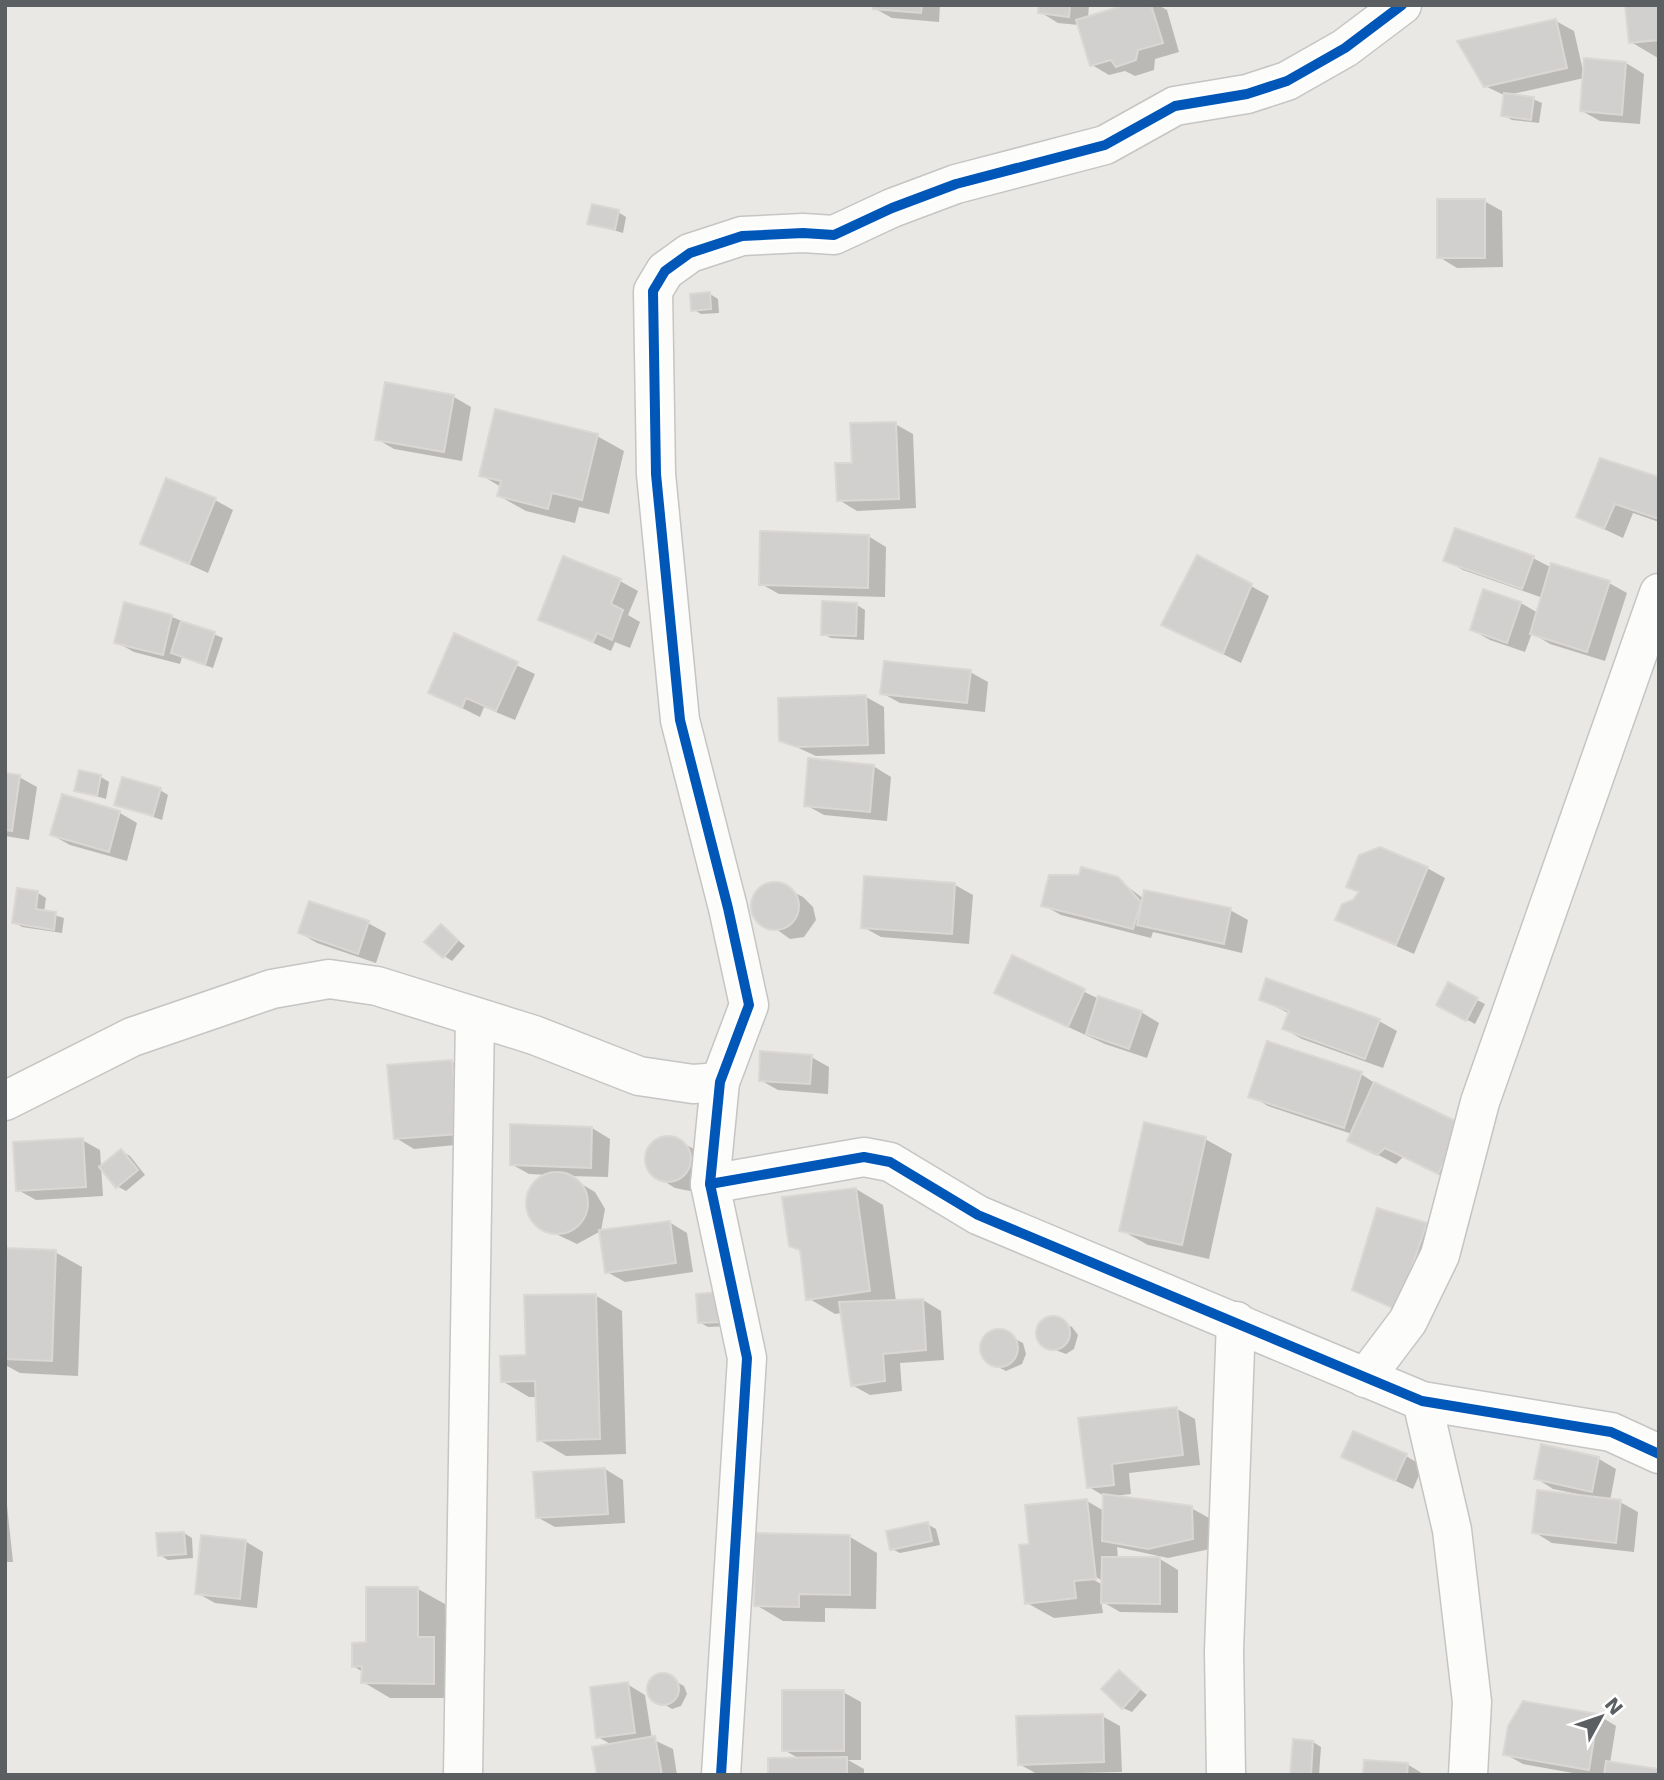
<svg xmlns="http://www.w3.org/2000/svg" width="1664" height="1780" viewBox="0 0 1664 1780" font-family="'DejaVu Sans',sans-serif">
  <rect width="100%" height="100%" fill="#eae8e4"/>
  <g fill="#0003" fill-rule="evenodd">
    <polygon points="875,5 940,5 939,22 892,18 874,8"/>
    <polygon points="1041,5 1089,5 1088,18 1131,5 1158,5 1167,10 1179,52 1155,59 1154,70 1135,76 1125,71 1109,75 1092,65 1079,25 1058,23 1040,12"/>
    <polygon points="1659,5 1659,58 1658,58 1631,42"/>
    <polygon points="1556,21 1574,31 1584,75 1626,63 1644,74 1640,124 1600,121 1582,111 1584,78 1508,95 1533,99 1542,103 1539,123 1512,120 1503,115 1506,96 1485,86"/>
    <polygon points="1484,201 1502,211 1503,267 1457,268 1439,257"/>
    <polygon points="618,212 626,217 623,233 589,223"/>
    <polygon points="710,294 718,299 719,313 701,314 693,309"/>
    <polygon points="454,397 471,407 462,461 394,449 377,439"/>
    <polygon points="895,424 913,434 916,508 857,511 839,500 853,465"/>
    <polygon points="597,436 624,451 609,514 579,507 575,523 526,511 499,496 501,487 481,475"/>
    <polygon points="1659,479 1659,522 1633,513 1623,538 1578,517"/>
    <polygon points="215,500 233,510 208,573 142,543"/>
    <polygon points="868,536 886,547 885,597 779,594 761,584"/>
    <polygon points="1533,558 1552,568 1609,583 1627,593 1605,661 1550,644 1532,633 1525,652 1490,640 1472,630 1521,603 1538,613 1543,598 1463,570 1446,560"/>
    <polygon points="620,581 638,591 628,615 640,622 630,648 615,642 611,651 540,619"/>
    <polygon points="1251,586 1269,596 1241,663 1163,624"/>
    <polygon points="125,605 172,617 223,638 213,668 182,657 180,664 134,652 116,642"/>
    <polygon points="857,605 865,610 864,640 831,638 823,634"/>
    <polygon points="455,636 535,674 515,720 484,707 480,717 430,692"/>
    <polygon points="970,672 988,682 985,712 900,703 882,693"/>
    <polygon points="866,697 884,707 885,754 816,756 781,740"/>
    <polygon points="873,766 891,777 887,821 824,815 806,805"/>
    <polygon points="5,775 19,777 37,787 29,840 5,836"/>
    <polygon points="101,777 109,782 106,799 76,790"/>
    <polygon points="160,790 168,795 162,820 116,804"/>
    <polygon points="63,796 120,813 137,823 127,861 70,845 52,835"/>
    <polygon points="1427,868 1445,878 1414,954 1338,920 1360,893 1348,886"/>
    <polygon points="1117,879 1144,899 1230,910 1248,920 1242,953 1153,932 1151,938 1061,915 1043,905"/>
    <polygon points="777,884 803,897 813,907 816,920 804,937 790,939 755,914 754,899 763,887"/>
    <polygon points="955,885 973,895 969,944 881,937 863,927"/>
    <polygon points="38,893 46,898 44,912 64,918 62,933 22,927 14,922"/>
    <polygon points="368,923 386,933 376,963 317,943 300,933"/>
    <polygon points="441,926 465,946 452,961 444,956"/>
    <polygon points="1013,957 1099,999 1141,1012 1159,1023 1147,1058 1105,1044 1014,1002"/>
    <polygon points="1267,980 1379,1021 1397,1031 1383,1068 1302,1039 1284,1029 1290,1014 1261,999"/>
    <polygon points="1448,985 1485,1004 1475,1024 1438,1004"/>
    <polygon points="1268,1043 1361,1074 1379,1086 1461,1126 1457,1183 1403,1157 1396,1164 1349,1140 1352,1134 1268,1106 1251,1096"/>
    <polygon points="811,1057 829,1067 828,1094 778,1090 760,1080"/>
    <polygon points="452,1062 470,1072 476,1143 414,1149 396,1138"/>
    <polygon points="592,1128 610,1139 608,1177 568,1176 595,1192 605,1209 601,1231 577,1244 539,1226 528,1211 528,1202 534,1184 549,1175 529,1174 511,1164"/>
    <polygon points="663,1137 677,1140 696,1150 702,1185 690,1191 675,1188 651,1173 646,1159 651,1145"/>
    <polygon points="1205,1139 1232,1154 1209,1259 1148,1245 1121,1230"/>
    <polygon points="82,1140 100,1150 103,1196 36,1200 18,1190"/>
    <polygon points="121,1151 130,1156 145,1175 126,1191 117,1186"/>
    <polygon points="856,1189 883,1205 896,1301 923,1300 941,1311 944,1360 900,1363 902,1391 870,1395 852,1385 842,1313 835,1314 808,1298 802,1251 791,1245"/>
    <polygon points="669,1222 687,1233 693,1272 625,1282 607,1272"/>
    <polygon points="1426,1224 1444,1235 1415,1319 1354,1289"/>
    <polygon points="5,1249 55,1252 82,1267 78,1376 20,1373 5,1365"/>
    <polygon points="595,1295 622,1311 626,1454 566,1456 539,1440 537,1397 529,1397 502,1381"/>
    <polygon points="698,1295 729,1326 708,1327 699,1322"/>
    <polygon points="1053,1318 1072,1327 1078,1335 1074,1349 1066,1354 1047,1347 1038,1335 1040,1326"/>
    <polygon points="997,1330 1023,1343 1026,1354 1022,1364 1006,1371 986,1361 981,1344 987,1335"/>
    <path d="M1177 1409 1195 1419 1200 1465 1129 1473 1131 1494 1114 1496 1191 1508 1209 1518 1210 1549 1168 1558 1117 1547 1118 1559H1160L1178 1570V1613L1120 1612 1101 1601 1103 1613 1054 1618 1027 1603 1031 1546 1087 1501 1104 1511V1496L1089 1487 1080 1420ZM1089 1573 1103 1581V1585L1087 1576Z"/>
    <polygon points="1406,1456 1423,1466 1413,1489 1344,1457"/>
    <polygon points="1599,1459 1616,1469 1610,1501 1620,1502 1638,1512 1634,1552 1552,1543 1534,1532 1583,1495 1553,1489 1536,1478"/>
    <polygon points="605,1469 623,1480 625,1523 555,1527 537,1517"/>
    <polygon points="5,1486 13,1562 5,1562"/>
    <polygon points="927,1524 936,1529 940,1545 900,1553 892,1549"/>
    <polygon points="184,1533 192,1538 193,1558 168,1560 160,1555"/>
    <polygon points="850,1537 877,1553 876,1609 825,1608 825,1622 783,1621 756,1605"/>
    <polygon points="245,1541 263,1552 257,1608 215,1603 197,1593"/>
    <polygon points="418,1589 445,1604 445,1645 461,1655 461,1698 390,1698 363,1682 363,1672 353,1666 368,1644"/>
    <polygon points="1119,1672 1147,1695 1132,1712 1123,1708"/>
    <polygon points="662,1674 684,1686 687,1694 681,1706 672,1709 650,1696 649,1687 653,1678"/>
    <polygon points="627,1684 645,1695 652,1739 673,1749 677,1775 598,1775 612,1745 598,1737"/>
    <polygon points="843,1692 861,1702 861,1760 848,1760 864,1769 864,1775 770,1775 800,1759 784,1750"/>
    <polygon points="1524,1703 1598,1715 1616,1726 1610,1763 1659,1775 1584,1775 1523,1764 1505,1754"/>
    <polygon points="1102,1716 1120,1726 1122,1772 1037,1774 1019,1764"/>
    <polygon points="1313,1742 1321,1747 1319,1775 1291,1775"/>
    <polygon points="1407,1764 1425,1775 1365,1775"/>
  </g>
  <g fill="#d2d0ce" stroke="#dad7d4" stroke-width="2">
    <polygon points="873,5 922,5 921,13 873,9"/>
    <polygon points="1039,5 1070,5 1069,17 1038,13"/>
    <polygon points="1125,5 1151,5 1163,43 1138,50 1136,60 1116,67 1111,60 1090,66 1076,20"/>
    <polygon points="1625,5 1659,5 1659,40 1629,43"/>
    <polygon points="1556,19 1567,68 1484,87 1457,41"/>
    <polygon points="1584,58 1626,62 1622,115 1580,111"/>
    <polygon points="1504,93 1534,97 1531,120 1501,116"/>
    <rect x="1437" y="199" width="48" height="59"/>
    <polygon points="592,204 619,210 615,230 587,224"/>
    <polygon points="710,292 711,309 691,311 690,294"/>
    <polygon points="385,382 454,395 444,452 375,440"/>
    <polygon points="495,409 598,434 582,500 552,493 548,509 497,496 501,481 479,476"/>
    <polygon points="896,422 899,499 837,501 835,463 852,463 850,423"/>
    <polygon points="1600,458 1659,477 1659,519 1615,504 1604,529 1576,517"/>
    <polygon points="166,478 216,498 189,564 140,544"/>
    <polygon points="1455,528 1534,556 1522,589 1443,561"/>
    <polygon points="760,531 869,535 868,588 759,585"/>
    <polygon points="1197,555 1252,584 1223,654 1161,625"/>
    <polygon points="563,556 621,579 611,604 623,610 612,640 597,633 593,642 538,620"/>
    <polygon points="1551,563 1610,581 1587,652 1530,634"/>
    <polygon points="1483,589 1521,602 1507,643 1470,630"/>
    <polygon points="822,601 857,603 856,636 821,635"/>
    <polygon points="124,602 172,615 163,655 114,643"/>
    <polygon points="181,621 215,632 205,665 171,653"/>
    <polygon points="454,633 518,662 496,711 466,698 462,708 428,693"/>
    <polygon points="884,661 971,670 967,703 880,694"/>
    <polygon points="866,695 868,745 797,747 779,741 778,698"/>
    <polygon points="808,758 874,765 870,812 804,806"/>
    <polygon points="79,770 101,775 97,796 74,791"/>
    <polygon points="5,773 20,775 12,831 5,830"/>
    <polygon points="122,777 161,788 153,816 114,805"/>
    <polygon points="62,794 120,811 109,852 50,835"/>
    <polygon points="1380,847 1428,867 1396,945 1335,920 1342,904 1353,900 1359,892 1346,887 1359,855"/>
    <polygon points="1081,867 1118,877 1141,902 1133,929 1041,906 1049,875 1079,875"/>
    <polygon points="864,876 955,883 952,934 861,928"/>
    <circle cx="775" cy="906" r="24"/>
    <polygon points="17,888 38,891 36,909 56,912 54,930 12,923"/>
    <polygon points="1144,890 1231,908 1224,944 1137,925"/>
    <polygon points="309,901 369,921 358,954 298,933"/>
    <polygon points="441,924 458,940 443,958 424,942"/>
    <polygon points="1012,955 1085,989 1068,1027 994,993"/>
    <polygon points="1266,978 1380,1019 1365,1059 1282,1029 1289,1011 1259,1000"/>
    <polygon points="1448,982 1478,998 1466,1021 1436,1005"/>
    <polygon points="1098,996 1142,1011 1129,1049 1086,1034"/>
    <polygon points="1267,1041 1362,1072 1344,1128 1248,1097"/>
    <polygon points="760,1051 812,1055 810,1084 759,1081"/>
    <polygon points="452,1060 459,1134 394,1139 387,1065"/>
    <polygon points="1374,1082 1462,1124 1438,1174 1385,1148 1377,1155 1347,1141"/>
    <polygon points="1144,1122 1206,1137 1182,1245 1119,1231"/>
    <polygon points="510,1124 592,1127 591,1168 510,1165"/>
    <circle cx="668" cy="1159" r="23"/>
    <polygon points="83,1138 86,1187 16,1191 13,1142"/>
    <polygon points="121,1149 138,1170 116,1188 99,1167"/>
    <circle cx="557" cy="1203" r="31"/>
    <polygon points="856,1188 870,1291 806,1300 800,1250 789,1246 782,1197"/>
    <polygon points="1377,1208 1427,1223 1397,1310 1352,1290"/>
    <polygon points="670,1221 676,1263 605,1273 599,1230"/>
    <polygon points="5,1248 56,1250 52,1361 5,1359"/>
    <polygon points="720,1292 721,1322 698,1323 696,1294"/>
    <polygon points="596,1294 600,1439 537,1441 535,1381 501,1382 500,1356 526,1355 524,1295"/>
    <polygon points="923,1299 926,1350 883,1354 885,1381 851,1386 839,1302"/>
    <circle cx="1053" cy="1333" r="17"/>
    <circle cx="999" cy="1348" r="19"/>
    <polygon points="1177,1407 1183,1455 1112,1464 1114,1485 1087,1488 1078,1418"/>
    <polygon points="1353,1431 1407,1454 1395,1481 1341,1457"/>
    <polygon points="1541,1444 1599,1457 1592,1492 1534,1479"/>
    <polygon points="605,1468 608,1514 536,1518 533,1472"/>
    <polygon points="1537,1490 1621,1500 1616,1543 1532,1533"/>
    <polygon points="1103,1494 1192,1506 1193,1539 1148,1549 1102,1541"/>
    <polygon points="1087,1499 1096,1579 1074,1581 1076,1598 1025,1604 1019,1545 1029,1544 1025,1505"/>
    <polygon points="928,1522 932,1541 890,1550 886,1531"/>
    <polygon points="184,1532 186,1554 158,1556 156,1533"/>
    <polygon points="755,1533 850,1535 850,1595 799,1594 799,1607 754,1606"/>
    <polygon points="201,1535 246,1540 240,1599 195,1594"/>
    <polygon points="1102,1557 1160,1557 1160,1604 1101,1603"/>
    <polygon points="366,1587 418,1587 418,1637 434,1637 434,1684 361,1683 362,1666 352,1667 352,1643 366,1642"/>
    <polygon points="1119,1670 1140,1689 1122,1709 1101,1689"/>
    <circle cx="663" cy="1689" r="16"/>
    <polygon points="628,1682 635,1733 596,1738 590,1687"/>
    <rect x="782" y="1690" width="62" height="61"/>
    <polygon points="1523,1701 1598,1714 1589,1770 1503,1755 1508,1726"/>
    <polygon points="1103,1714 1104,1762 1018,1765 1016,1716"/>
    <polygon points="655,1736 662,1775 597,1775 592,1747"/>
    <polygon points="1293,1739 1313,1741 1311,1775 1290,1775"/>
    <polygon points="847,1757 847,1775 768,1775 768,1758"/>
    <polygon points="1364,1760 1408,1763 1407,1775 1363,1775"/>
    <polygon points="1606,1761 1659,1769 1659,1775 1604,1775"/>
  </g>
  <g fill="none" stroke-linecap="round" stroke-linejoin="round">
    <defs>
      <g id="minor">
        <polyline points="5,1101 132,1037 272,989 329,979 377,986 534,1035 639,1076 693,1084 720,1082"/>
        <polyline points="710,1184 864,1157 890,1162 978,1215 1422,1401 1611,1432 1659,1454"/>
        <polyline points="1365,1378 1408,1321 1440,1255 1480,1102 1659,593"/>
        <polyline points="1422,1401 1452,1530 1472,1702 1468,1775"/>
        <polyline points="463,1775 475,1017"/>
        <polyline points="721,1775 747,1358 710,1184 720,1082 749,1005 728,908 680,720 656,474 653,291 665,271 690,253 742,236 803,233 834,235 892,208 956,184 1105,145 1175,106 1247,94 1287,81 1345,48 1402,5"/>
        <polyline points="1226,1775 1224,1651 1236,1321"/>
      </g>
    </defs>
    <use href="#minor" stroke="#c6c5c5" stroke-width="41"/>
    <use href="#minor" stroke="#fcfcfb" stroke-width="38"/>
    <defs>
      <g id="cycleway">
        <polyline points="710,1184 864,1157 890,1162 978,1215 1422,1401 1611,1432 1659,1454"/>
        <polyline points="721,1775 747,1358 710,1184 720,1082 749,1005 728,908 680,720 656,474 653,291 665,271 690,253 742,236 803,233 834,235 892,208 956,184 1105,145 1175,106 1247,94 1287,81 1345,48 1402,5"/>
      </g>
    </defs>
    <use href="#cycleway" stroke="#fff" stroke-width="15"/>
    <use href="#cycleway" stroke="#0057b8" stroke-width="10"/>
  </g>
  <rect width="1664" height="1780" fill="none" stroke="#5b5f62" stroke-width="14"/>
  <g transform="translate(1601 1717) rotate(50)" stroke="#ffffff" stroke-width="5" paint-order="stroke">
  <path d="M0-5L12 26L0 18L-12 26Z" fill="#5b5f62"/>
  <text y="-10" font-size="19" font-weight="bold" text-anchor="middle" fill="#5b5f62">N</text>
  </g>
</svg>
